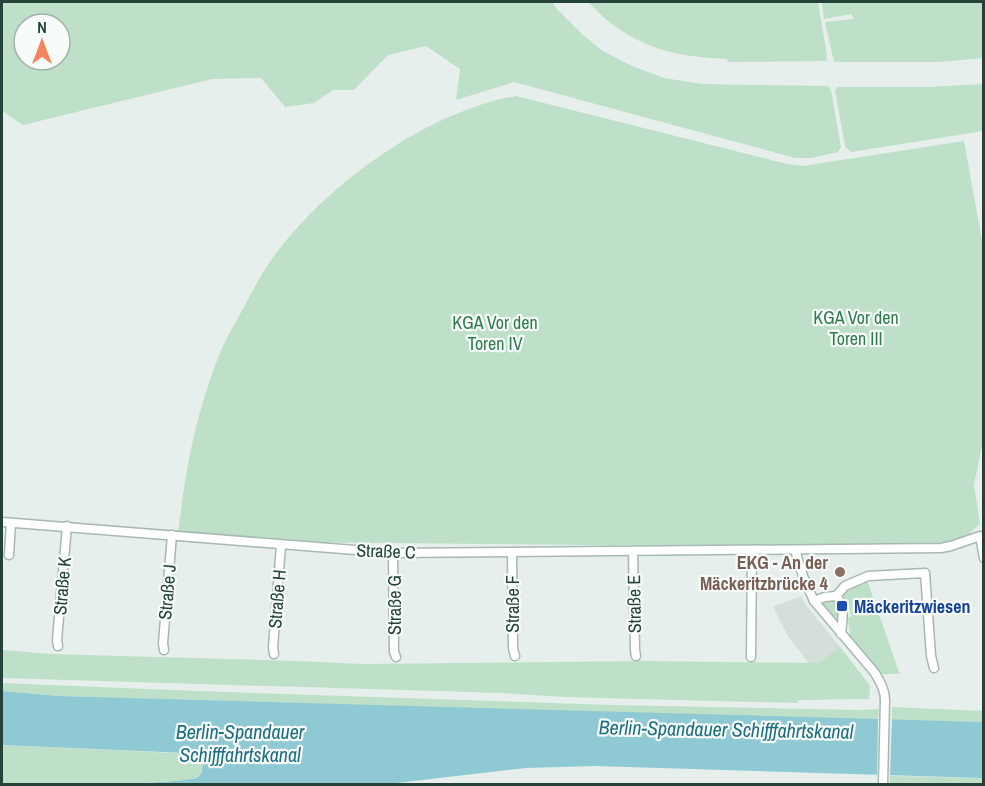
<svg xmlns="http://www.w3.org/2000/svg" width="985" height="786" viewBox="0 0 985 786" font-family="'Archivo Narrow',sans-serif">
  <rect width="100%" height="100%" fill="#e6efeb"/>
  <polygon fill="#d4dfda" points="801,596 805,604 840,647 818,663 809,663 789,638 773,607"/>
  <g fill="#bfe0c8" fill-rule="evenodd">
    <path d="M2 2H552L556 8 582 34 601 50 630 65 664 78 702 84 828 86 831 90 841 147 838 152 812 158H795L514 82 456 100 460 69 426 46 388 55 354 90H333L314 103 285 107 261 78 212 79 23 125 2 111ZM24 24H60V60H24Z"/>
    <path d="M588 2H818L826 49 827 61 728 62 727 59C684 57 647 51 612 24 603 18 596 9 588 2Z"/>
    <polygon points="822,2 983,2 983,58 939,62 834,62 825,22 853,19 852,14 824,19"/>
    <polygon points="983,84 983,131 851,152 845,146 835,90 838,87 928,87"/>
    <path d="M516 96 787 164 803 166 964 141 984 252V436L974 485 980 524 965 537 930 545 801 547 282 542 178 533C183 492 189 451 200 412 206 392 212 371 221 351 227 336 236 322 244 307 253 290 262 272 274 256 307 212 349 175 395 146 430 124 474 103 516 96Z"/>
    <polygon points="867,580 899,672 900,674 881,674 850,636 848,617 851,617 850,609 847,609 847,602 843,594 848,588"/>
    <polygon points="828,600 835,601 838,606 838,623 823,606 824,603"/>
    <polygon points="840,647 869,684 870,687 869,699 799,700 797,703 563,697 501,693 2,678 2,650 50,654 297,661 363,664 644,661 818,663"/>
    <polygon points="2,683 198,691 612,705 861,710 879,709 878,720 59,696 2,691"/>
    <polygon points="892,707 983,711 983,722 892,720"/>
    <polygon points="2,745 195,754 202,758 203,768 200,774 197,777 188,780 130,784 2,784"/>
    <polygon points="890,776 983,778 983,784 890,784"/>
  </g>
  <path fill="#8ec9d4" d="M2 691 59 696 983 722V778L595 766 526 768 388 784H130C142 783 192 781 198 777 204 772 203 765 202 759L195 754 185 753 2 745Z"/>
  <polygon fill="#e6efeb" points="878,717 892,717 890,779 877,778"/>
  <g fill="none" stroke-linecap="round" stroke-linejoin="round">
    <defs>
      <g id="street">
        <polyline points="2,522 393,553 941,548 951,546 980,536 984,558"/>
        <path d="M795 550 803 576 814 601 875 673C880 682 885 690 885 700L883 784"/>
        <polyline points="633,551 635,650 636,656"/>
        <polyline points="512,552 513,648 515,656"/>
        <polyline points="393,553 394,652 396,657"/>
        <polyline points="9,555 11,523"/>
        <polyline points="836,596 845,586 868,576 925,573 931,656 934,668"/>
        <path d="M836 596C846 606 842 621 841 634"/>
        <polyline points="814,601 825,597 836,596"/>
        <polyline points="58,646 57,640 67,526"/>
        <polyline points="164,650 163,643 172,535"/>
        <polyline points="274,654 273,647 281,545"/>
        <polyline points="751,657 752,550"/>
      </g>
    </defs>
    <use href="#street" stroke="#a8b8b2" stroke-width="11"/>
    <use href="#street" stroke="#fff" stroke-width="8"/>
  </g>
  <circle fill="#8d6e63" stroke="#f7fbf9" stroke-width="2" cx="840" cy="572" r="6"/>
  <rect fill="#1a4fb4" stroke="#f7fbf9" stroke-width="2" x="836" y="600" width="12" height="12" rx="3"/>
  <g text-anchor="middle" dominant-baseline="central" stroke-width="4.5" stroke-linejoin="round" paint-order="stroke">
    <g font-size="18" fill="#2d7a4b" stroke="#f7fbf9">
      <text x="856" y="317">KGA Vor den<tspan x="856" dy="21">Toren III</tspan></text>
      <text x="495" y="322">KGA Vor den<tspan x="495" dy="21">Toren IV</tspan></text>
    </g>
    <g font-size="18" fill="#24423a" stroke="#f7fbf9">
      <text transform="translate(386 551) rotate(2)">Straße C</text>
      <text transform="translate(62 586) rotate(-85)">Straße K</text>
      <text transform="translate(167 592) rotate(-85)">Straße J</text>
      <text transform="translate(277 599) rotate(-85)">Straße H</text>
      <text transform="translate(512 604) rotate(-90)">Straße F</text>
      <text transform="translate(634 604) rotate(-91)">Straße E</text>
      <text transform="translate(394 605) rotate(-90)">Straße G</text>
    </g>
    <g font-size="18" font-weight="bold" fill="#785e54" stroke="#f7fbf9" text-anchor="end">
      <text x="828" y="562">EKG - An der<tspan x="828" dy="21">Mäckeritzbrücke 4</tspan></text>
    </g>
    <g font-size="18" font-weight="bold" fill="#164399" stroke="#f7fbf9" text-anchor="start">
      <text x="854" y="606">Mäckeritzwiesen</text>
    </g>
    <g font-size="20" font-style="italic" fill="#1c6f80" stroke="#f7fbf9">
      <text transform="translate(726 729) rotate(1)">Berlin-Spandauer Schifffahrtskanal</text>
      <text x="240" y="731">Berlin-Spandauer<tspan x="240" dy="23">Schifffahrtskanal</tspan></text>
    </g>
  </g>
  <rect width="985" height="786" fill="none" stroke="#24423a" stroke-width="6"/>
  <g transform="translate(42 42)"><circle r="28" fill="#f7fbf9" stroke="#a3b1ad" stroke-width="1.5"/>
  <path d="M0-4.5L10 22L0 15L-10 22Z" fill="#f4845f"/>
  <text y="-9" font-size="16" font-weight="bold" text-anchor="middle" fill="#24423a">N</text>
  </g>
</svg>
